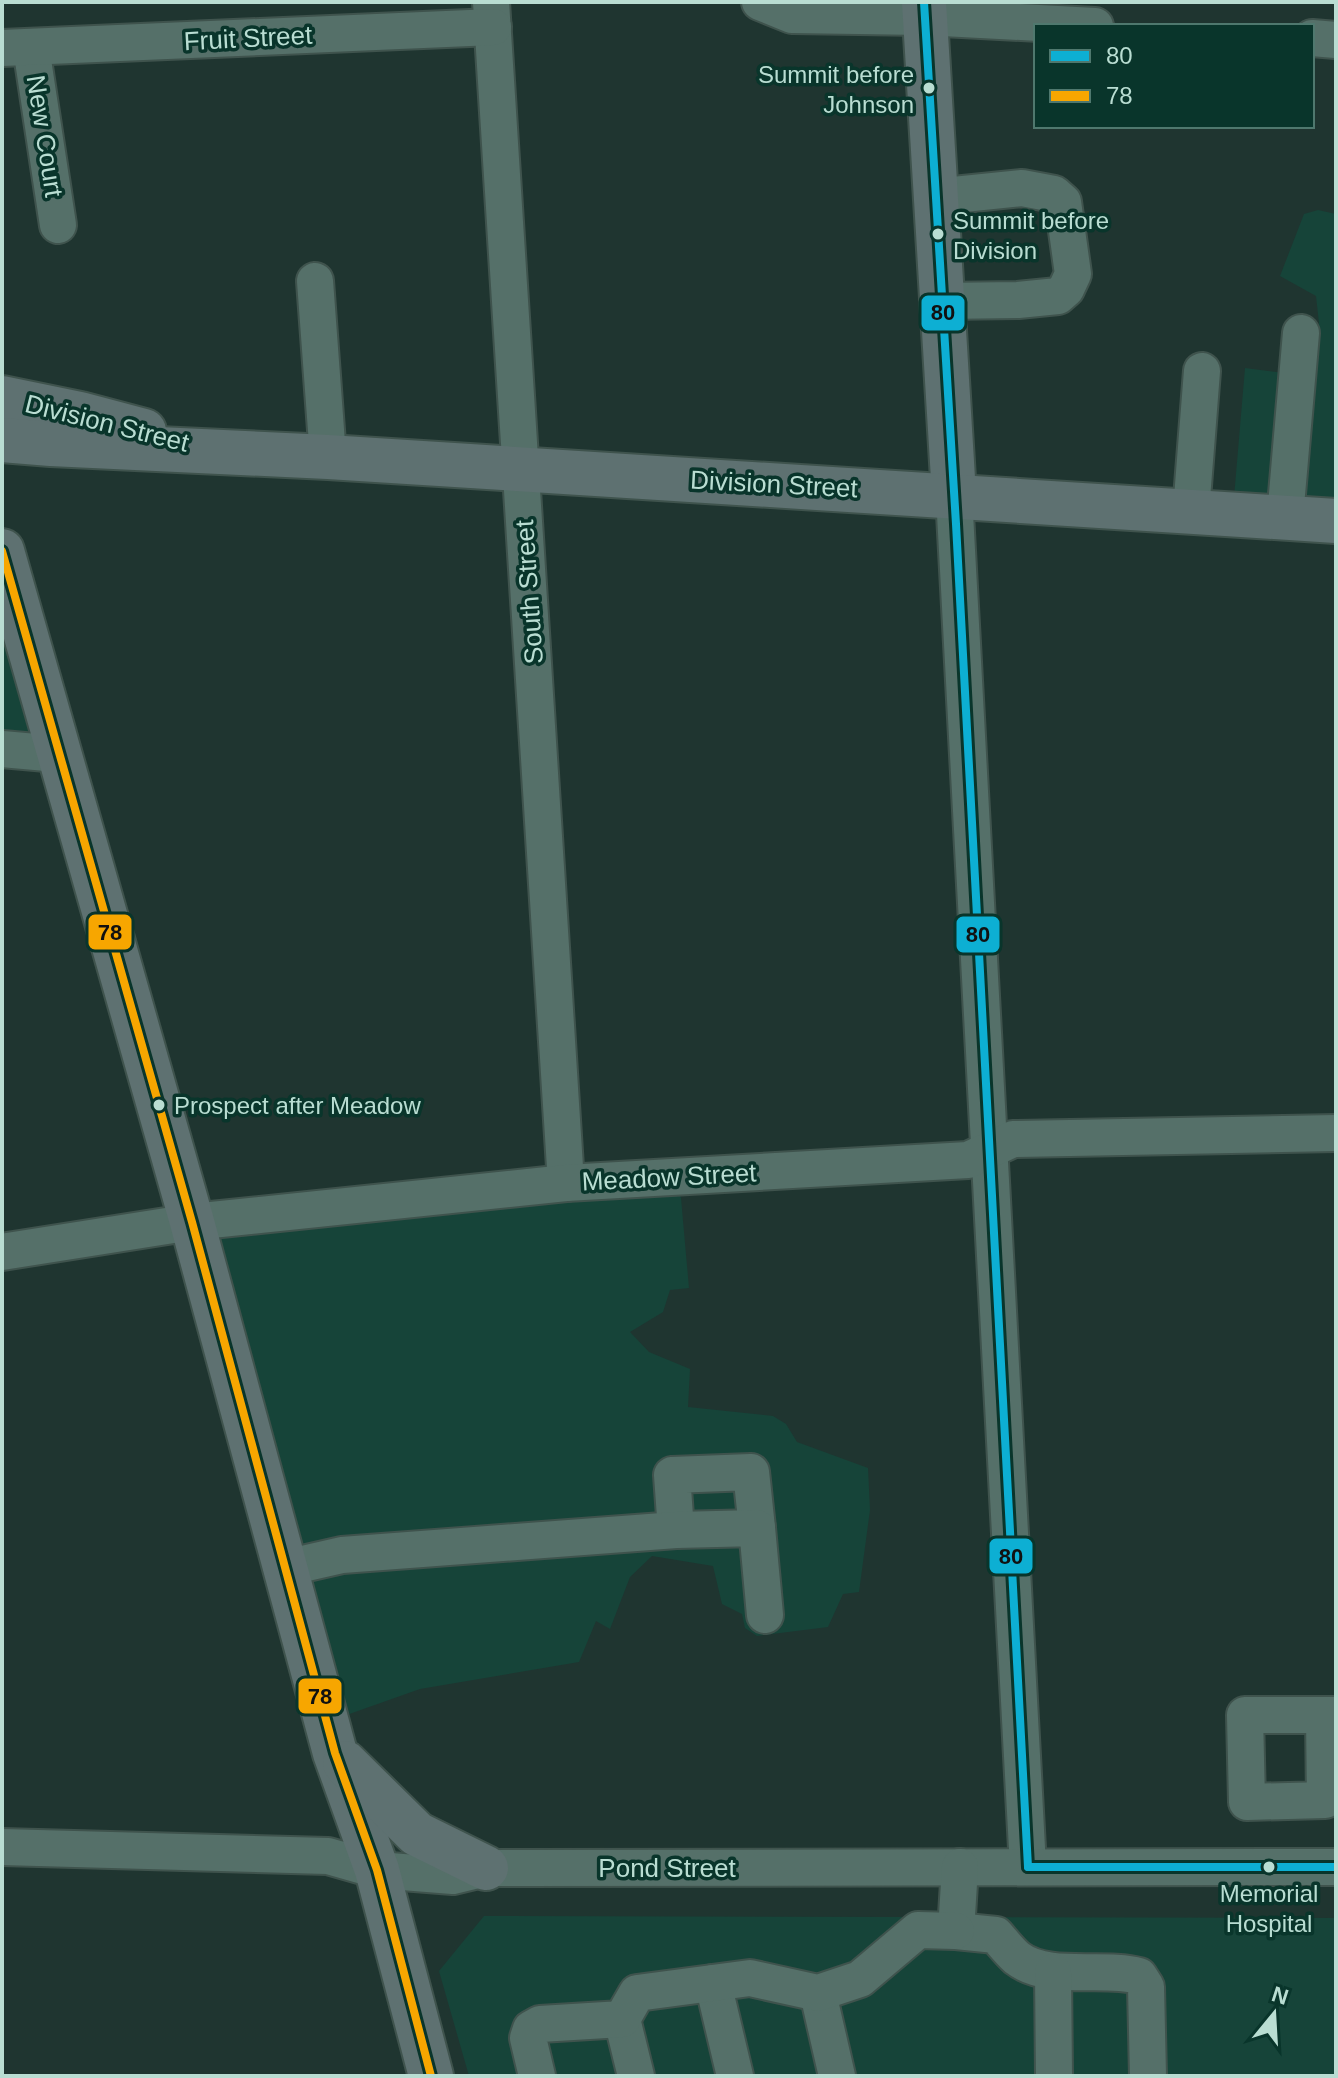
<svg xmlns="http://www.w3.org/2000/svg" width="1338" height="2078" viewBox="0 0 1338 2078" font-family="Arial,sans-serif">
  <rect width="100%" height="100%" fill="#1f3530"/>
  <g fill="#164439">
    <polygon points="1318,210 1336,214 1336,534 1232,521 1245,368 1301,375 1319,323 1316,296 1280,276 1304,214"/>
    <polygon points="2,573 56,762 2,764"/>
    <polygon points="677,1187 681,1198 689,1288 670,1290 663,1312 630,1332 649,1352 690,1369 688,1407 773,1416 786,1424 797,1442 868,1468 870,1510 859,1592 843,1594 828,1627 757,1636 745,1628 742,1614 722,1604 713,1566 652,1556 630,1577 610,1629 596,1621 579,1662 420,1689 338,1718 208,1233"/>
    <polygon points="484,1916 1336,1918 1336,2076 469,2076 439,1971"/>
  </g>
  <g fill="none" stroke-linecap="round" stroke-linejoin="round">
    <defs>
      <g id="minor">
        <polyline points="491,2 566,1183"/>
        <polyline points="760,2 792,15 924,17 1095,26"/>
        <polyline points="1312,38 1336,40"/>
        <polyline points="31,47 58,225"/>
        <polyline points="2,48 493,27"/>
        <polyline points="934,197 1022,188 1054,194 1063,202 1073,274 1066,289 1058,296 1018,300 941,301"/>
        <polyline points="315,281 328,457"/>
        <polyline points="954,495 1028,1867"/>
        <polyline points="1191,511 1202,371"/>
        <polyline points="1285,517 1301,333"/>
        <polyline points="2,749 58,754"/>
        <polyline points="2,1252 192,1222 566,1183 968,1160 1013,1139 1336,1133"/>
        <polyline points="676,1530 672,1475 751,1472 757,1528"/>
        <polyline points="285,1568 342,1555 676,1530 757,1528 765,1615"/>
        <polyline points="1324,1715 1325,1800 1247,1802 1245,1715 1336,1715"/>
        <polyline points="2,1847 328,1856 377,1870 453,1876 486,1868 1336,1867"/>
        <path d="M960 1867 956 1931 996 1935C1003 1943 1010 1952 1017 1958 1048 1982 1104 1966 1139 1976L1146 1987 1148 2076"/>
        <polyline points="1053,1972 1054,2076"/>
        <polyline points="713,1983 735,2076"/>
        <polyline points="818,1993 837,2076"/>
        <polyline points="622,2019 636,2076"/>
        <polyline points="537,2076 528,2038 531,2029 540,2024 622,2019 637,1993 750,1978 818,1993 860,1979 918,1930 956,1931"/>
      </g>
      <g id="major">
        <polyline points="924,2 954,495"/>
        <polyline points="2,398 80,414 144,431"/>
        <polyline points="2,440 51,444 328,457 1336,521"/>
        <polyline points="2,551 192,1222 335,1753 377,1870 431,2076"/>
        <polyline points="345,1763 417,1834 486,1868"/>
      </g>
    </defs>
    <use href="#minor" stroke="#3f534d" stroke-width="40"/>
    <use href="#major" stroke="#3f534d" stroke-width="48"/>
    <use href="#minor" stroke="#557069" stroke-width="36"/>
    <use href="#major" stroke="#5e7171" stroke-width="44"/>
    <defs>
      <g id="bus-1">
        <polyline points="924,2 956,524 1028,1867"/>
        <polyline points="1028,1867 1336,1867"/>
      </g>
      <polyline id="bus-2" points="2,551 192,1222 335,1753 377,1870 431,2076"/>
    </defs>
    <use href="#bus-1" stroke="#09352b" stroke-width="14"/>
    <use href="#bus-2" stroke="#09352b" stroke-width="14"/>
    <use href="#bus-1" stroke="#0dafd3" stroke-width="8"/>
    <use href="#bus-2" stroke="#f7a600" stroke-width="8"/>
  </g>
  <g fill="#b9ddd2" stroke="#09352b" stroke-width="3">
    <circle cx="929" cy="88" r="7"/>
    <circle cx="938" cy="234" r="7"/>
    <circle cx="159" cy="1105" r="7"/>
    <circle cx="1269" cy="1867" r="7"/>
  </g>
  <g text-anchor="middle" dominant-baseline="central" stroke-width="7" stroke-linejoin="round" paint-order="stroke">
    <g font-size="24" fill="#b9ddd2" stroke="#09352b" text-anchor="start">
      <text x="914" y="74" text-anchor="end">Summit before<tspan x="914" dy="30">Johnson</tspan></text>
      <text x="953" y="220">Summit before<tspan x="953" dy="30">Division</tspan></text>
      <text x="174" y="1105">Prospect after Meadow</text>
      <text x="1269" y="1893" text-anchor="middle">Memorial<tspan x="1269" dy="30">Hospital</tspan></text>
    </g>
    <g font-size="26" fill="#b9ddd2" stroke="#09352b">
      <text transform="translate(248 38) rotate(-3)">Fruit Street</text>
      <text transform="translate(45 136) rotate(81)">New Court</text>
      <text transform="translate(107 423) rotate(14)">Division Street</text>
      <text transform="translate(774 484) rotate(3)">Division Street</text>
      <text transform="translate(529 592) rotate(-94)">South Street</text>
      <text transform="translate(669 1177) rotate(-3)">Meadow Street</text>
      <text x="667" y="1868">Pond Street</text>
    </g>
  </g>
  <g stroke="#09352b" stroke-width="3">
    <rect x="920" y="294" width="46" height="38" rx="8" fill="#0dafd3"/>
    <rect x="87" y="913" width="46" height="38" rx="8" fill="#f7a600"/>
    <rect x="955" y="915" width="46" height="39" rx="8" fill="#0dafd3"/>
    <rect x="988" y="1537" width="46" height="38" rx="8" fill="#0dafd3"/>
    <rect x="297" y="1677" width="46" height="38" rx="8" fill="#f7a600"/>
  </g>
  <g font-size="22" text-anchor="middle" font-weight="bold" fill="#111">
    <text x="943" y="320">80</text>
    <text x="110" y="940">78</text>
    <text x="978" y="942">80</text>
    <text x="1011" y="1564">80</text>
    <text x="320" y="1704">78</text>
  </g>
  <rect width="1338" height="2078" fill="none" stroke="#b9ddd2" stroke-width="8"/>
  <rect x="1034" y="24" width="280" height="104" fill="#09352b" stroke="#4f786e" stroke-width="2"/>
  <rect x="1050" y="50" width="40" height="12" fill="#0dafd3" stroke="#4f786e" stroke-width="2"/>
  <text x="1106" y="64" font-size="24" fill="#b9ddd2">80</text>
  <rect x="1050" y="90" width="40" height="12" fill="#f7a600" stroke="#4f786e" stroke-width="2"/>
  <text x="1106" y="104" font-size="24" fill="#b9ddd2">78</text>
  <g transform="translate(1274 2014) rotate(18)" stroke="#09352b" stroke-width="6" paint-order="stroke">
  <path d="M0-6L14 30L0 20L-14 30Z" fill="#b9ddd2"/>
  <text y="-12" font-size="22" font-weight="bold" text-anchor="middle" fill="#b9ddd2">N</text>
  </g>
</svg>
